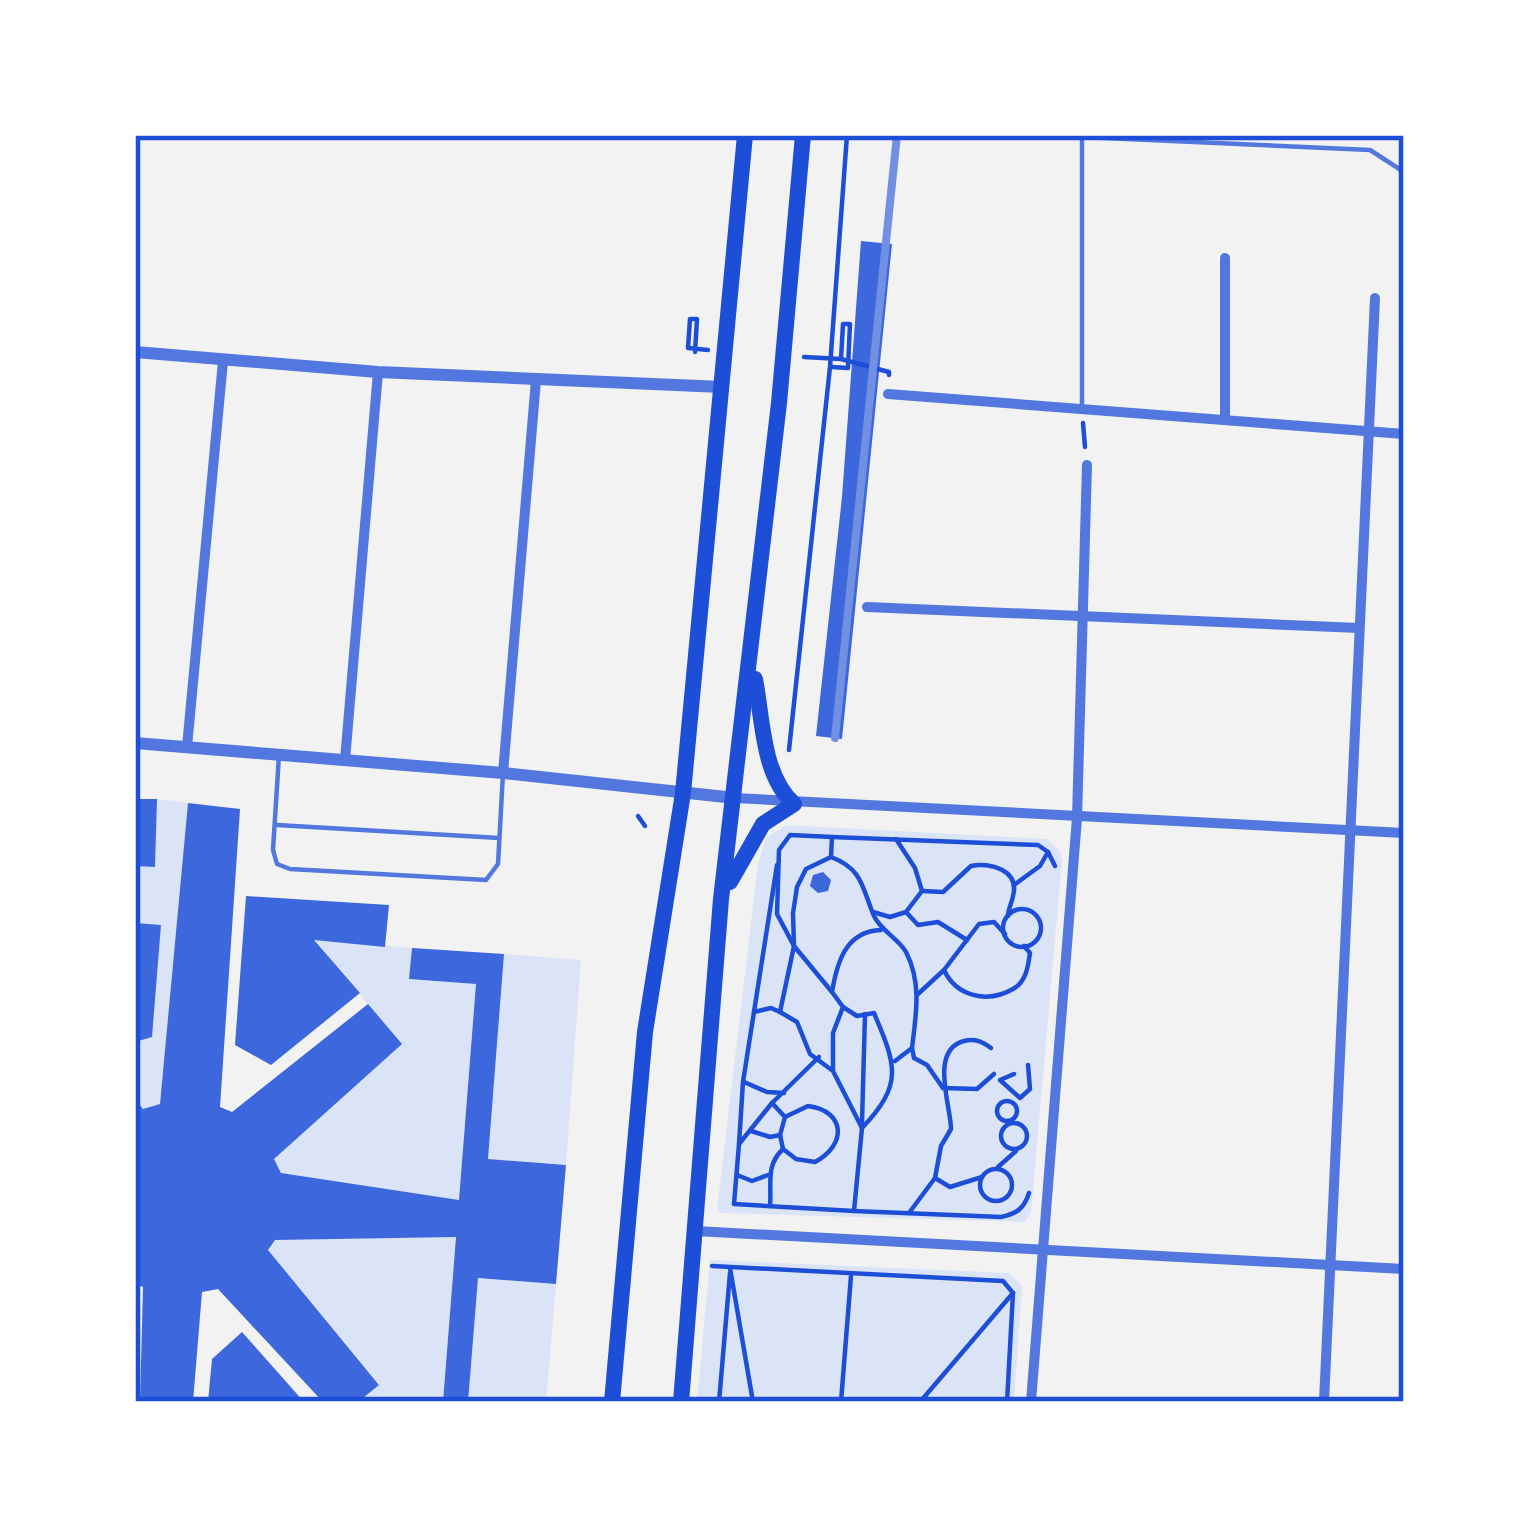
<svg xmlns="http://www.w3.org/2000/svg" width="1539" height="1537" viewBox="0 0 1539 1537" font-family="'Exo 2',sans-serif">
  <rect width="100%" height="100%" fill="#f2f2f2"/>
  <g fill="#dbe4f7">
    <polygon points="157,799 188,803 160,1104 143,1109 135,1099 135,866 155,866"/>
    <polygon points="786,825 1047,839 1060,851 1062,860 1031,1213 1025,1222 721,1213 717,1209 758,864 766,838"/>
    <polygon points="314,940 412,948 410,979 476,984 459,1200 281,1173 274,1159 401,1044"/>
    <polygon points="504,954 581,960 566,1165 488,1159"/>
    <polygon points="456,1237 443,1402 358,1402 379,1384 268,1250 275,1240"/>
    <polygon points="710,1260 1009,1273 1022,1286 1014,1402 697,1402"/>
    <polygon points="478,1278 556,1284 546,1402 468,1402"/>
  </g>
  <g fill="#3d67dc">
    <polygon points="861,241 892,244 842,739 816,736 842,497"/>
    <polygon points="135,799 157,799 155,867 135,866"/>
    <polygon points="188,803 240,809 220,1107 232,1112 368,1004 402,1044 274,1159 281,1173 459,1200 476,984 409,979 412,948 504,954 488,1159 566,1165 556,1284 478,1278 468,1402 443,1402 456,1237 275,1240 268,1250 379,1385 358,1402 323,1402 218,1289 202,1292 193,1402 140,1402 143,1287 135,1284 135,1099 143,1109 160,1104"/>
    <polygon points="823,872 831,880 828,891 818,893 810,886 813,875"/>
    <polygon points="246,896 389,905 385,947 314,940 360,993 271,1065 235,1045"/>
    <polygon points="135,923 161,925 152,1037 135,1042"/>
    <polygon points="242,1332 304,1402 208,1402 212,1359"/>
  </g>
  <g fill="none" stroke-linecap="round" stroke-linejoin="round">
    <g stroke="#1d4ed8" stroke-width="4.5">
      <polyline points="695,352 697,319 690,319 688,348 708,350"/>
      <polyline points="804,357 841,359 889,372 889,375"/>
      <polyline points="832,367 848,368 850,324 843,324 841,359"/>
      <polyline points="1083,423 1085,447"/>
      <polyline points="789,750 830,367 847,135"/>
      <polyline points="638,816 645,826"/>
      <polyline points="832,837 1038,845 1048,852 1055,866"/>
      <polyline points="896,839 915,868 922,891 906,912 918,925 938,922 967,940"/>
      <polyline points="831,857 806,869 797,887 793,913 794,946 832,992"/>
      <polyline points="1014,885 1040,866 1048,852"/>
      <path d="M922 891 943 892 971 866C990 862 1020 870 1013 896 1012 903 1008 909 1008 916"/>
      <circle cx="1022" cy="928" r="19"/>
      <polyline points="873,912 890,917 906,912"/>
      <path d="M1005 934 994 922 979 924 944 970C956 996 987 1004 1013 989 1026 982 1028 967 1030 953L1024 946"/>
      <polyline points="918,994 944,970"/>
      <path d="M843 1007 833 1033V1071L810 1054 797 1022 780 1012 794 946 777 914 779 850 790 835 832 837 831 857C863 869 862 888 874 916 881 931 898 938 906 952 922 983 916 1015 912 1048L895 1061"/>
      <polyline points="754,1012 771,1008 780,1012"/>
      <polyline points="912,1048 914,1058 927,1065 943,1088"/>
      <polyline points="1014,1074 1000,1080 1020,1098 1030,1089 1028,1065"/>
      <polyline points="744,1082 767,1092 784,1093"/>
      <polyline points="943,1088 977,1089 994,1074"/>
      <circle cx="1007" cy="1111" r="10"/>
      <polyline points="772,1103 739,1144 734,1204 854,1211 862,1128 834,1073"/>
      <polyline points="862,1123 865,1014"/>
      <circle cx="1014" cy="1136" r="13"/>
      <path d="M862 1128C904 1084 896 1065 874 1013L857 1016 843 1007 832 992C837 962 846 931 881 930"/>
      <polyline points="751,1131 770,1137 780,1135"/>
      <polyline points="739,1144 743,1082 777,865"/>
      <polyline points="783,1149 780,1135 785,1117"/>
      <polyline points="998,1167 1016,1151"/>
      <circle cx="996" cy="1185" r="16"/>
      <polyline points="737,1175 752,1181 768,1175"/>
      <polyline points="935,1178 950,1187 982,1177"/>
      <path d="M770 1206C772 1184 765 1166 783 1149L796 1159 815 1162C847 1145 846 1111 808 1106L785 1117 772 1103 819 1057"/>
      <path d="M854 1211 1001 1217C1016 1214 1024 1209 1029 1193"/>
      <path d="M909 1213 935 1178 941 1146 951 1129C951 1106 929 1050 964 1041 975 1038 983 1042 991 1048"/>
      <polyline points="712,1266 1003,1281 1013,1293"/>
      <polyline points="730,1268 753,1402"/>
      <polyline points="719,1402 730,1273"/>
      <polyline points="841,1402 851,1276"/>
      <polyline points="920,1402 1013,1293"/>
      <polyline points="1007,1402 1013,1293"/>
    </g>
    <g stroke="#5277de" stroke-width="4.5">
      <polyline points="1044,135 1082,137"/>
      <polyline points="1082,407 1082,137 1370,150 1404,172"/>
      <polyline points="279,755 273,850 277,864 290,869 486,880 498,864 503,773"/>
      <polyline points="277,825 499,838"/>
    </g>
    <g stroke="#5277de" stroke-width="10">
      <polyline points="1225,258 1225,419"/>
      <polyline points="888,394 1404,434"/>
      <polyline points="867,607 1359,628"/>
      <polyline points="187,747 223,361"/>
      <polyline points="345,760 378,372"/>
      <polyline points="503,773 536,380"/>
      <polyline points="735,798 1404,833"/>
      <polyline points="695,1231 1404,1269"/>
      <polyline points="1031,1402 1077,818 1087,465"/>
      <polyline points="1324,1402 1375,298"/>
    </g>
    <g stroke="#5277de" stroke-width="12">
      <polyline points="135,352 378,372 722,387"/>
      <polyline points="135,743 503,773 735,798"/>
    </g>
    <g stroke="#1d4ed8" stroke-width="16">
      <path d="M730 882 763 824 794 804C762 775 763 720 755 679"/>
      <polyline points="612,1402 645,1032 683,793 745,135"/>
      <polyline points="681,1402 721,899 779,403 803,135"/>
    </g>
    <polyline stroke="#7290e2" stroke-width="8" points="835,738 897,135"/>
  </g>
  <rect width="1539" height="1537" fill="none" stroke="#ffffff" stroke-width="276"/>
  <rect x="138" y="138" width="1263" height="1261" fill="none" stroke="#1d4ed8" stroke-width="4.5"/>
</svg>
